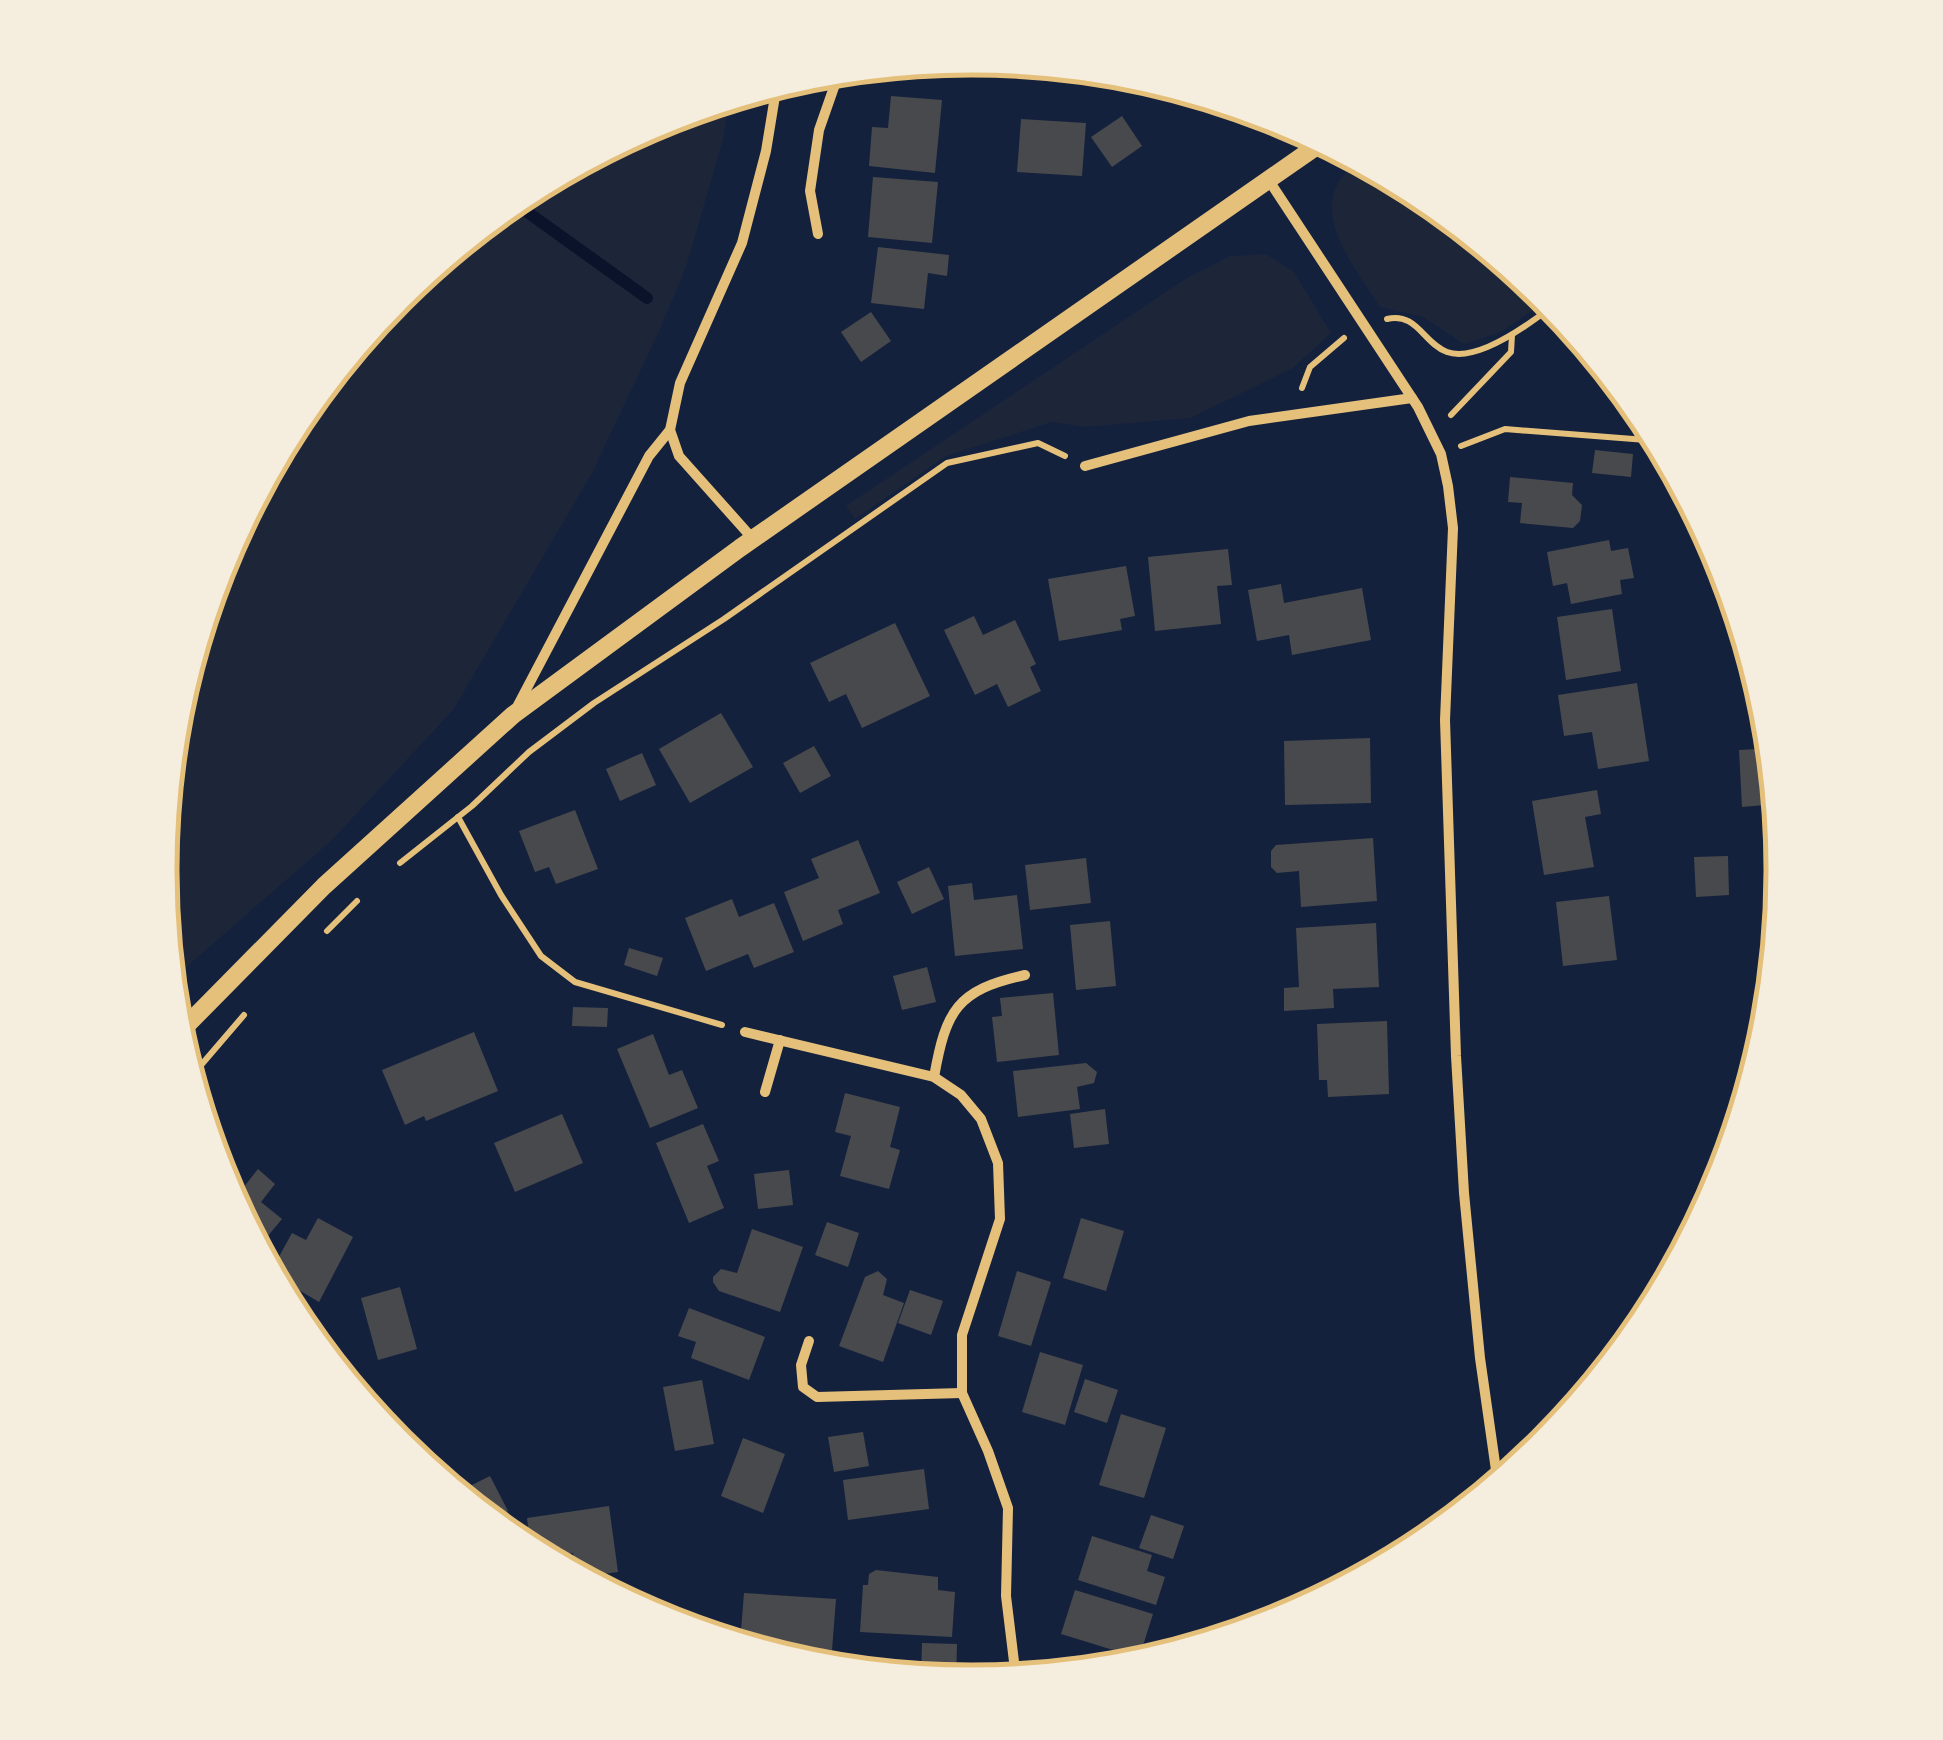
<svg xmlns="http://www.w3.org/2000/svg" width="1943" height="1740" viewBox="0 0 1943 1740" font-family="'Alegreya Sans',sans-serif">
  <rect width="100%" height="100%" fill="#14213d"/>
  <g fill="#1d2539">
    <polygon points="729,98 723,139 686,267 660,329 592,473 453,710 332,840 170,981 159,869 175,711 221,559 296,418 397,295 521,194 661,119"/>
    <path d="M1359 161 1423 195 1549 299 1501 332 1464 344 1423 317 1380 307C1352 263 1300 203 1359 161Z"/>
    <polygon points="1266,254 1294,272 1331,333 1293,368 1190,418 1085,427 1052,422 946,456 855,519 846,506 1187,278 1230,256"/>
  </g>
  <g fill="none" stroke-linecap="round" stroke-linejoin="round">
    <polyline stroke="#0b132b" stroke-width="12" points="512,201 647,298"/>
  </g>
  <g fill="#48494c">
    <polygon points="891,96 942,100 935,173 869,166 872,127 888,128"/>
    <polygon points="1122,116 1142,146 1112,167 1091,137"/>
    <polygon points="1021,119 1086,123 1082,176 1017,172"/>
    <polygon points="873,177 938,182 932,243 868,237"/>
    <polygon points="878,247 949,255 947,276 928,273 924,309 871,303"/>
    <polygon points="871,312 891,341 861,362 841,332"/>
    <polygon points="1595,450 1633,454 1631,477 1592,473"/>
    <polygon points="1510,477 1573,483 1572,495 1582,505 1580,521 1573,528 1520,523 1522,503 1508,502"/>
    <polygon points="1609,540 1611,551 1628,548 1634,578 1620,580 1622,594 1571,604 1567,583 1553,586 1547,552"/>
    <polygon points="1228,549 1232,585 1217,586 1221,624 1155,631 1148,557"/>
    <polygon points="1126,566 1135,616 1120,619 1122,630 1059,641 1048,579"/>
    <polygon points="1281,584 1284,603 1362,588 1371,640 1292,655 1289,635 1257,641 1248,590"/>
    <polygon points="1612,609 1621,671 1566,680 1557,617"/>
    <polygon points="974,616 983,635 1015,620 1036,664 1030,667 1041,691 1008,707 997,684 975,695 944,630"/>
    <polygon points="895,623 930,696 862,728 846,694 829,702 810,663"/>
    <polygon points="1637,683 1649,761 1598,769 1592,732 1564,736 1558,695"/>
    <polygon points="721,713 753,767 690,803 659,749"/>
    <polygon points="1370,738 1371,803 1285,805 1284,741"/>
    <polygon points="814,746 831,776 800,793 783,763"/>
    <polygon points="1758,749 1759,755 1773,755 1780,830 1766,831 1765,805 1742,807 1739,750"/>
    <polygon points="642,753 656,785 620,801 606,769"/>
    <polygon points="1597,790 1601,814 1585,817 1594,867 1544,875 1532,801"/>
    <polygon points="575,810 598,869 556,884 549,867 535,872 519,831"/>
    <polygon points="1373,838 1377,901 1301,907 1299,871 1277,873 1271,867 1271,851 1276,845"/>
    <polygon points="858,840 880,893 838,910 843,924 803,941 784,892 819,878 811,859"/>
    <polygon points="1728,856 1729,895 1696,897 1694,857"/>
    <polygon points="1086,858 1091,903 1030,910 1025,865"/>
    <polygon points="929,867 944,899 912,914 897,882"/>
    <polygon points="972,883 974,900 1017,895 1023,949 955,956 948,886"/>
    <polygon points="1609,896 1617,960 1563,966 1556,902"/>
    <polygon points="732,899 739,917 774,903 794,952 754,968 748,954 706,971 685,918"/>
    <polygon points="1110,921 1116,986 1076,990 1070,925"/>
    <polygon points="1376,923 1379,987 1333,989 1334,1008 1284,1011 1284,988 1299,987 1296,928"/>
    <polygon points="629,948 663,958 657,976 624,965"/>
    <polygon points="927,967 936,1002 902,1010 893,976"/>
    <polygon points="1053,993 1059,1055 997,1062 992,1017 1002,1016 1000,998"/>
    <polygon points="573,1007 608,1008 607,1027 572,1026"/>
    <polygon points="1387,1021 1389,1094 1328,1097 1327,1080 1319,1080 1317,1024"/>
    <polygon points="474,1032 498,1091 426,1121 424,1116 405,1125 382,1070"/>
    <polygon points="653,1034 669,1075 682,1070 698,1108 650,1128 617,1049"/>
    <polygon points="1086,1063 1097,1072 1094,1083 1077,1087 1080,1109 1018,1117 1013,1071"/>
    <polygon points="845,1093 900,1107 890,1147 900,1150 889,1189 840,1176 851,1136 835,1132"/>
    <polygon points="1105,1109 1109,1144 1074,1148 1070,1114"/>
    <polygon points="562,1114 583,1163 515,1192 494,1143"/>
    <polygon points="703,1124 719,1161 707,1166 724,1208 689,1223 656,1143"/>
    <polygon points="216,1166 243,1188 258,1169 275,1184 261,1202 282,1219 257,1249"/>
    <polygon points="789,1170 793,1205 758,1209 754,1174"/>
    <polygon points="318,1218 353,1237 319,1302 270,1273 292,1233 306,1240"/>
    <polygon points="1081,1218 1124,1231 1106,1291 1063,1278"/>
    <polygon points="827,1222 859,1233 848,1267 815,1255"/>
    <polygon points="752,1229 803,1247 780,1312 719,1291 713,1282 713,1277 721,1269 737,1273"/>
    <polygon points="878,1271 887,1279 883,1295 904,1303 883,1362 839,1346 865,1277"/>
    <polygon points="1017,1271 1051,1282 1031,1346 998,1336"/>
    <polygon points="400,1287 417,1349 378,1360 361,1298"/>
    <polygon points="910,1290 943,1301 931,1335 898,1323"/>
    <polygon points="689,1308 765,1337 749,1380 691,1358 696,1342 678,1336"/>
    <polygon points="1040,1352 1083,1365 1065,1425 1022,1412"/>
    <polygon points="1085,1379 1118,1390 1107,1423 1074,1412"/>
    <polygon points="702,1380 714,1444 675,1451 663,1387"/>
    <polygon points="360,1390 397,1416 386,1431 357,1395"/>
    <polygon points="1121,1414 1166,1428 1144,1498 1099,1485"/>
    <polygon points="863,1432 869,1466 834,1472 828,1437"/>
    <polygon points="743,1438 785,1454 763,1513 721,1496"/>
    <polygon points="924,1469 929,1509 848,1520 843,1480"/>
    <polygon points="490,1476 508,1511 490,1521 456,1493"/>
    <polygon points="609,1506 618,1572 579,1577 576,1576 573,1553 543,1558 531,1551 527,1518"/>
    <polygon points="1151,1515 1184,1526 1173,1559 1139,1548"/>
    <polygon points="1092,1536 1152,1555 1147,1571 1165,1577 1156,1605 1078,1580"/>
    <polygon points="876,1570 938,1577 938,1590 955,1592 952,1637 860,1632 863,1585 868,1585 869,1574"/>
    <polygon points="1075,1590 1153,1614 1139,1658 1061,1634"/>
    <polygon points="744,1593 836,1599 832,1650 740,1643"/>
    <polygon points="922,1643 957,1644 956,1680 921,1678"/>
  </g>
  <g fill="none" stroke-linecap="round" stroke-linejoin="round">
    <g stroke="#e5c07b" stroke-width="6">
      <path d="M1387 319C1417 312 1423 343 1447 352 1477 363 1531 323 1554 305"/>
      <polyline points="1302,388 1310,367 1344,338"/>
      <polyline points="1451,415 1511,352 1512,335"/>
      <polyline points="1461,446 1505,429 1659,441"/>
      <polyline points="458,817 501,895 541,956 575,982 722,1025"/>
      <polyline points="400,863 472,806 529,752 594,703 724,619 947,463 1038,443 1065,456"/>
      <polyline points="327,931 357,901"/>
      <polyline points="190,1078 244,1015"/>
    </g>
    <g stroke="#e5c07b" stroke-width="10">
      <polyline points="930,62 1034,73 1064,67"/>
      <polyline points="1268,179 1418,407 1441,454 1448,486 1453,528 1445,720 1456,1056 1464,1193 1480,1358 1498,1484"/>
      <polyline points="818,234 810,191 819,130 840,70"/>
      <polyline points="670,430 679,456 753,539"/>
      <polyline points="1085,466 1249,421 1412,398"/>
      <polyline points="518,705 649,456 670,430 680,383 742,243 766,151 777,84"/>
      <polyline points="745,1032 934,1077 961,1095 981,1119 998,1163 1000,1219 962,1335 962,1393 988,1451 1008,1508 1006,1596 1016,1678"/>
      <path d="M934 1077C946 1011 956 990 1025 975"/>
      <polyline points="765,1092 780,1040"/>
      <polyline points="809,1341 801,1365 803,1387 817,1397 962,1393"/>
    </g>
    <polyline stroke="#e5c07b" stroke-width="18" points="177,1035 324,886 513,715 740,548 1324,141"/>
  </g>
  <path d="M0 0H1943V1740H0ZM971 75H972A794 794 0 0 1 1766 869V871A794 794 0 0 1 972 1665H971A794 794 0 0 1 177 871V869A794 794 0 0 1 971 75Z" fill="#f5edde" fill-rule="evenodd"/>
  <path fill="none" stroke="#e5c07b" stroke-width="5" d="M971 75H972A794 794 0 0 1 1766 869V871A794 794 0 0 1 972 1665H971A794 794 0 0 1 177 871V869A794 794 0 0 1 971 75Z"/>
</svg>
